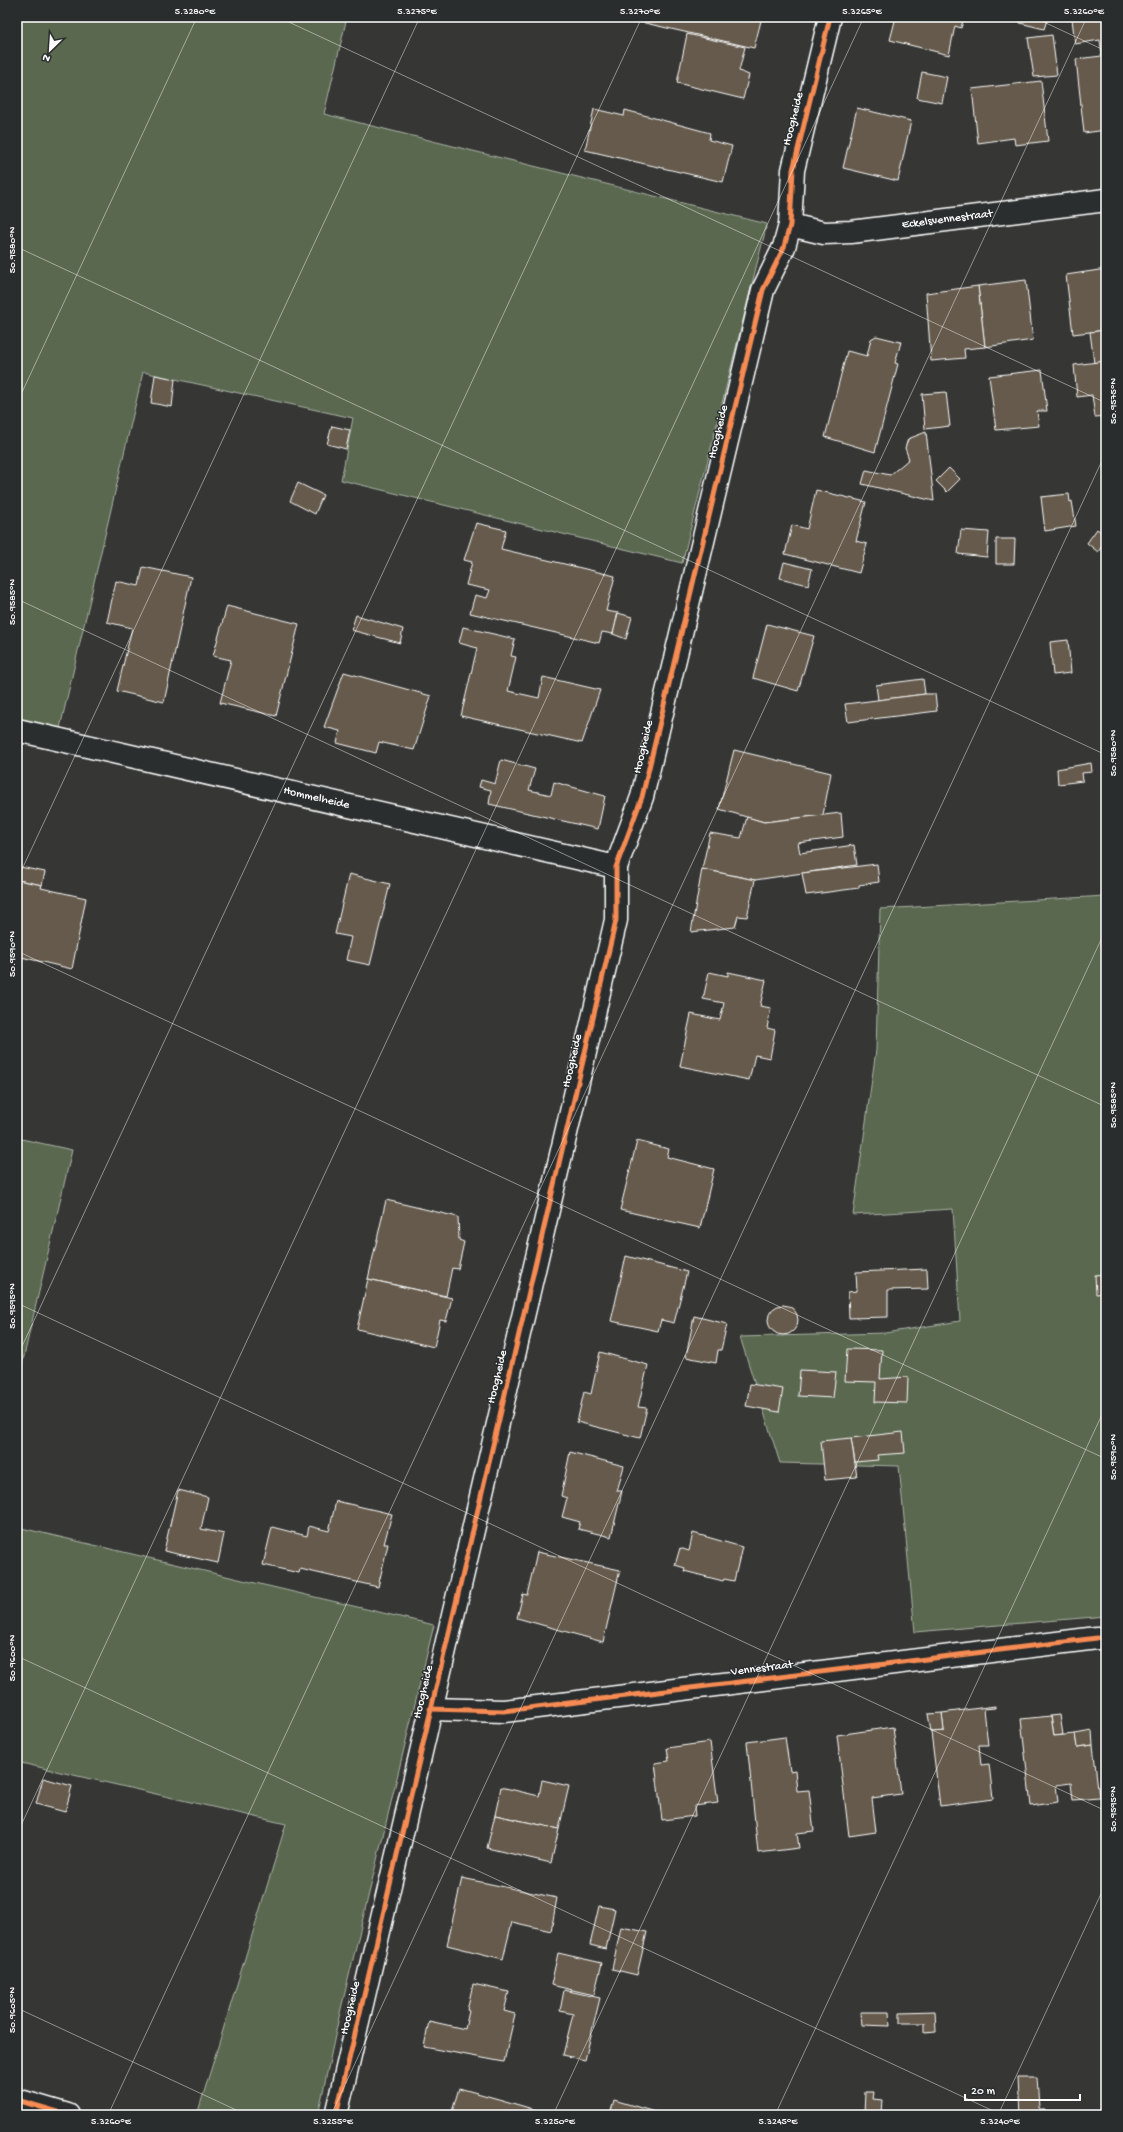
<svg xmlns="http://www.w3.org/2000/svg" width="1123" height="2132" viewBox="0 0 1123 2132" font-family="'Gochi Hand',sans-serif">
  <rect width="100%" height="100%" fill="#363634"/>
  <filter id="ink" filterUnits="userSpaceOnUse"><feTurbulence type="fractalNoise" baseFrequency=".025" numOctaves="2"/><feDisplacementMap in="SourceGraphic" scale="8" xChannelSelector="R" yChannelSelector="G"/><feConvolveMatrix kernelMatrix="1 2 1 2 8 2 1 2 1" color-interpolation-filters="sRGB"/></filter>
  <g filter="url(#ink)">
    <g fill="#5a6850" stroke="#acb4a8">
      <polygon points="17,17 347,17 324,114 767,224 682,563 341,480 353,418 143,372 60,728 17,718"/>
      <polygon points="1106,896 1106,1616 915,1632 899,1466 780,1463 740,1337 885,1333 960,1321 953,1209 853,1215 876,1050 880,909"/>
      <polygon points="17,1138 72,1150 17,1386"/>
      <polygon points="17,1527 434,1625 339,2017 318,2115 197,2115 286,1824 17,1762"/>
    </g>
    <g fill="#655a4c" stroke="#fff">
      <polygon points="619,17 762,17 754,48"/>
      <polygon points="896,17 964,17 961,28 955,26 949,55 890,40"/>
      <polygon points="1021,17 1048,17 1044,29 1020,23"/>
      <polygon points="1085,17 1106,17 1106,130 1084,133 1076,59 1102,56 1100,40 1075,44 1072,19"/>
      <polygon points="687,34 745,47 739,71 749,75 743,99 677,83"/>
      <polygon points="1052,35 1057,75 1034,77 1028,38"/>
      <polygon points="922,72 947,77 942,103 917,98"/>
      <polygon points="1041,81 1048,141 1015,145 1014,138 978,143 972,89"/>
      <polygon points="857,108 911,121 898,181 843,168"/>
      <polygon points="594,109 624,116 625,110 710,133 709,140 732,146 723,182 585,150"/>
      <polygon points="1106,269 1106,330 1073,334 1066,275"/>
      <polygon points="1026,280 1033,340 985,347 978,286"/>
      <polygon points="978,286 985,347 964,349 965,358 931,361 926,293"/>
      <polygon points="1106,330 1106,361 1094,363 1090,332"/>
      <polygon points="876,336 901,342 895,363 898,364 875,452 825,437 847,351 867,356 871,339"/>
      <polygon points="1106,361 1106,416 1095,417 1092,395 1077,397 1074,365"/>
      <polygon points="1042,370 1047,411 1037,411 1039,426 996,430 989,376"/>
      <polygon points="155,375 175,379 172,407 151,403"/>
      <polygon points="946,392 950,426 925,429 922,394"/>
      <polygon points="332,426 350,430 346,449 327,444"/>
      <polygon points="926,432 934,501 862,484 866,470 890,475 909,459 905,448 908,439"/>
      <polygon points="949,468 960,479 947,492 936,481"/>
      <polygon points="298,483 323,495 315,514 290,501"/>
      <polygon points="816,490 866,502 856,541 867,544 859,573 785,554 792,525 807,529"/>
      <polygon points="1069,494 1070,502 1072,501 1076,526 1045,531 1041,497"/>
      <polygon points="476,523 506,530 501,549 615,576 606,611 618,613 613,634 602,632 599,643 470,613 475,595 487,598 490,590 466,585 472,562 464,560"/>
      <polygon points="1097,529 1106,536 1106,540 1098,552 1087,543"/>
      <polygon points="961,530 989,532 987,557 958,554"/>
      <polygon points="996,539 1015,539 1014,564 996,564"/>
      <polygon points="784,562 812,569 808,585 780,578"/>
      <polygon points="143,567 191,577 164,702 117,691 132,628 107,622 116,581 139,586"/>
      <polygon points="227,606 299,624 276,716 220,703 231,660 213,656"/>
      <polygon points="618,613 632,617 626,639 613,634"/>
      <polygon points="356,615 403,629 400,643 351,630"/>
      <polygon points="767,624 814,636 798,691 753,678"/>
      <polygon points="463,627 515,639 511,656 516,657 508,691 539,698 543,677 600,690 582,743 461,716 477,648 459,643"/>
      <polygon points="1068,640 1071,673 1053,675 1050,642"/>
      <polygon points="344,672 431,696 414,750 379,742 376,753 337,743 340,731 324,727"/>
      <polygon points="923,679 925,694 878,700 876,685"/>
      <polygon points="925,694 935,694 937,711 848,722 845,704"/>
      <polygon points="734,750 831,773 823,815 764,822 719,809"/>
      <polygon points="501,760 535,769 529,790 551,795 554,782 605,796 598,829 489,804 491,790 479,787 481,780 495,784"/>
      <polygon points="1091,763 1092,772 1082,773 1083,781 1058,784 1057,769"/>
      <polygon points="841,813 843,837 798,843 800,853 854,845 857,865 755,880 702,869 710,833 741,838 747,817 764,822"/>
      <polygon points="877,864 879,882 859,885 859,888 806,895 802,873"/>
      <polygon points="20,867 45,872 42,885 18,880"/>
      <polygon points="702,869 755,880 747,917 738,916 735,927 691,932"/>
      <polygon points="349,874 390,884 370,965 346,960 351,937 335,934"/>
      <polygon points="18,880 42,885 41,888 86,898 72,969 17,956"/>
      <polygon points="709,972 728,976 728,972 766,980 760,1006 771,1008 767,1028 775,1030 770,1058 755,1055 749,1080 680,1066 691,1014 720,1020 724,1003 703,999"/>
      <polygon points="637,1141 669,1149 667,1157 714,1169 700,1228 620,1210"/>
      <polygon points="386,1200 458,1217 459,1240 464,1242 458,1269 452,1268 446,1296 368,1279"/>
      <polygon points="626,1256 687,1272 674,1323 661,1320 658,1331 611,1321"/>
      <polygon points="927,1269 928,1289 888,1290 888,1317 849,1318 848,1292 857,1291 856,1272"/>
      <polygon points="1106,1274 1106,1293 1096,1294 1095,1275"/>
      <polygon points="368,1279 452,1298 446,1321 440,1320 434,1347 357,1329"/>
      <circle cx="783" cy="1320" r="15"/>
      <polygon points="694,1316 727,1324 721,1350 718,1350 716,1363 686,1357"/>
      <polygon points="847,1349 882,1350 880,1379 908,1377 907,1403 875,1402 876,1382 845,1381"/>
      <polygon points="600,1352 648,1365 638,1407 647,1408 640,1438 577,1422 584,1392 591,1394"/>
      <polygon points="800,1370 836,1372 833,1398 798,1396"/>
      <polygon points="750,1384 783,1389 779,1412 746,1406"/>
      <polygon points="903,1432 905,1453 877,1455 878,1460 855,1462 851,1438"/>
      <polygon points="851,1438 857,1477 825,1480 821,1441"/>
      <polygon points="570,1452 624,1466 617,1491 622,1491 611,1537 578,1529 580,1522 562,1517 567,1498 561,1496"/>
      <polygon points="178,1490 208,1497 201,1529 224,1534 218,1563 164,1551"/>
      <polygon points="336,1501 392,1514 384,1544 388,1544 378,1587 300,1569 299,1573 263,1565 272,1527 307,1536 309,1526 329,1531"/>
      <polygon points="693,1533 742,1547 734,1581 724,1579 723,1581 684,1571 685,1568 675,1565 680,1548 689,1551"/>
      <polygon points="537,1552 620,1570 603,1642 517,1618 523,1594 527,1595"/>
      <polygon points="995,1706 995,1708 984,1709 988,1745 979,1745 981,1765 989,1764 993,1799 940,1806 931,1732 944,1731 942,1713"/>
      <polygon points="942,1713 944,1731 931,1732 928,1714"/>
      <polygon points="1060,1715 1063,1735 1054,1736 1051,1716"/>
      <polygon points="1051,1716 1054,1736 1075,1734 1077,1747 1093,1745 1099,1798 1073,1800 1071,1783 1056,1785 1058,1802 1031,1806 1021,1719"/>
      <polygon points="893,1727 901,1794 872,1798 876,1832 849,1836 837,1735"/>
      <polygon points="1092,1731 1093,1745 1077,1747 1075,1734"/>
      <polygon points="785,1737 790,1771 795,1770 797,1791 809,1790 814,1831 797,1833 799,1848 758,1853 747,1742"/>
      <polygon points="710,1742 718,1803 694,1806 695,1816 662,1820 655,1763 669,1761 667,1748"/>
      <polygon points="43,1778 72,1786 65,1812 36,1804"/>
      <polygon points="542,1780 569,1786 559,1829 495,1815 501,1787 539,1796"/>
      <polygon points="495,1815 559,1829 551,1863 487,1848"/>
      <polygon points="462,1878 557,1898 551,1931 512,1922 503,1959 447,1945"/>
      <polygon points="599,1906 615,1909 606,1949 590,1945"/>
      <polygon points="621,1927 647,1932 637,1975 612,1969"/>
      <polygon points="558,1953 602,1963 594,1995 551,1985"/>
      <polygon points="473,1984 509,1992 504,2011 515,2014 504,2062 424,2047 429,2021 465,2029 469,2011 467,2010"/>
      <polygon points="564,1990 600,1998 585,2060 563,2055 573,2014 560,2011"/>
      <polygon points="935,2011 936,2031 925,2032 925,2023 900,2023 900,2012"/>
      <polygon points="861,2012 889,2012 890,2026 862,2025"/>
      <polygon points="1018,2078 1037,2078 1039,2108 1044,2108 1044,2115 1020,2115"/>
      <polygon points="459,2088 502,2100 553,2115 451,2115"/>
      <polygon points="865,2092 874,2092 873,2099 883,2100 882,2115 864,2114"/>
      <polygon points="614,2100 665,2115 610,2115"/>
    </g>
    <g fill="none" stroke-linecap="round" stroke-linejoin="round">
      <defs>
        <g id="minor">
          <path id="s1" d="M790 225 824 233 851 232 1106 200"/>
          <path id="s2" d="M17 730 616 867"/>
          <polyline points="430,1709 504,1711 1097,1638"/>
          <polyline points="17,2100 68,2115"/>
          <polyline points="336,2115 616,920 616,867 642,797 763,290 784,247 790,225 793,170 830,17"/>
        </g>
      </defs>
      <use href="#minor" stroke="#fff" stroke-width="25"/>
      <use href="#minor" stroke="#2a2d2e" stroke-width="22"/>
      <defs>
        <g id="cycleway">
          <polyline points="430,1709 504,1711 1097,1638"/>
          <polyline points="17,2100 68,2115"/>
          <polyline points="336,2115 616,920 616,867 642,797 763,290 784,247 790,225 793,170 830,17"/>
        </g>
      </defs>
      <use href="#cycleway" stroke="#2a2d2e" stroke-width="8"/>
      <use href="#cycleway" stroke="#f68b52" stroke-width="5"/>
    </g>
  </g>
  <path fill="none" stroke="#fff" stroke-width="1" stroke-opacity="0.45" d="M278 17 1106 403M1033 17 1106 51M17 247 1106 755M17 403 197 17M17 599 1106 1107M17 880 420 17M17 951 1106 1459M17 1303 1106 1811M17 1357 642 17M17 1656 1002 2115M17 1834 864 17M17 2008 247 2115M108 2115 1087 17M331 2115 1106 452M553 2115 1106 929M775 2115 1106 1406M998 2115 1106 1883"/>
  <g text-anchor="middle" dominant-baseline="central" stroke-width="3" stroke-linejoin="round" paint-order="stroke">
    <g font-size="12" fill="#fff" stroke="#2a2d2e">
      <text transform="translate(794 119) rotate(-76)">Hoogheide</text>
      <text stroke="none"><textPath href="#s1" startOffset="159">Eckelsvennestraat</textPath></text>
      <text transform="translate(719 432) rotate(-77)">Hoogheide</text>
      <text transform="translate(644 747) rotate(-77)">Hoogheide</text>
      <text stroke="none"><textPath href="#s2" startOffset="307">Hommelheide</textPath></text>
      <text transform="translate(573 1061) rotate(-77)">Hoogheide</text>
      <text transform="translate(498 1377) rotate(-77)">Hoogheide</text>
      <text transform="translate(762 1669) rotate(-7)">Vennestraat</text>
      <text transform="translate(424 1692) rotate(-77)">Hoogheide</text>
      <text transform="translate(351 2008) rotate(-77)">Hoogheide</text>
    </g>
  </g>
  <rect width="1123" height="2132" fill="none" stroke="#2a2d2e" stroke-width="44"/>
  <g transform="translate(50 50) rotate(205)" stroke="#2a2d2e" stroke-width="3" paint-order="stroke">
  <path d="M0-3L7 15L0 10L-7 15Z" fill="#ffffff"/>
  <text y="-6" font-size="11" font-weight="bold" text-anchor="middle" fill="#ffffff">N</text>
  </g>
  <path d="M965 2094v6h115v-6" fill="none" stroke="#ffffff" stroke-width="2"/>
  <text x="971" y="2094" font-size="12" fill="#ffffff" stroke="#2a2d2e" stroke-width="3" paint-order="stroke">20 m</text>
  <rect x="22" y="22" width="1079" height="2088" fill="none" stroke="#fff" stroke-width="1.5"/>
  <g font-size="10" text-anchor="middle" fill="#fff">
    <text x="195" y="14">5.3280°E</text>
    <text x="417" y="14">5.3275°E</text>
    <text x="640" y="14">5.3270°E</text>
    <text x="862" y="14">5.3265°E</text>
    <text x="1084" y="14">5.3260°E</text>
    <text transform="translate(11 250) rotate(-90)" y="4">50.9580°N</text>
    <text transform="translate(1112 401) rotate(-90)" y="4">50.9575°N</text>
    <text transform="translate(11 602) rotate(-90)" y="4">50.9585°N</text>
    <text transform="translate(1112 753) rotate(-90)" y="4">50.9580°N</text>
    <text transform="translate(11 954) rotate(-90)" y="4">50.9590°N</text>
    <text transform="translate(1112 1105) rotate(-90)" y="4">50.9585°N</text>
    <text transform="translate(11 1306) rotate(-90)" y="4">50.9595°N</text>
    <text transform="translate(1112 1457) rotate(-90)" y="4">50.9590°N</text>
    <text transform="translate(11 1658) rotate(-90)" y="4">50.9600°N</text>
    <text transform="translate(1112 1809) rotate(-90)" y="4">50.9595°N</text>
    <text transform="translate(11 2010) rotate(-90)" y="4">50.9605°N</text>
    <text x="111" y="2124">5.3260°E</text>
    <text x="333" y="2124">5.3255°E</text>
    <text x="555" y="2124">5.3250°E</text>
    <text x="778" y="2124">5.3245°E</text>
    <text x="1000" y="2124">5.3240°E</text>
  </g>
</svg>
